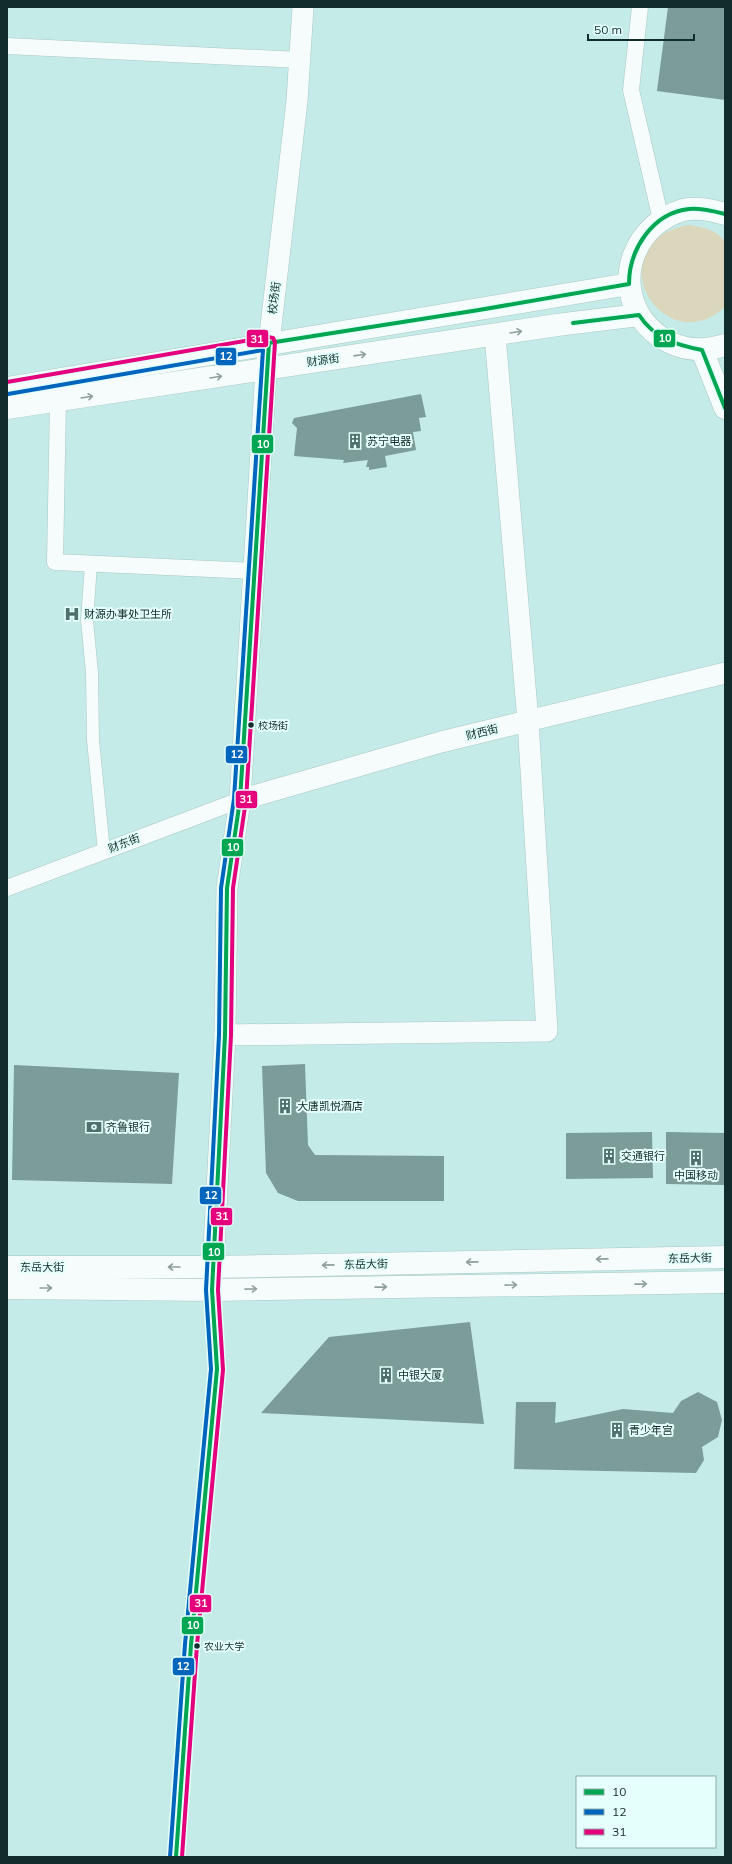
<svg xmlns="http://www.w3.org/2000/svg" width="732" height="1864" viewBox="0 0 732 1864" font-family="Mulish,'Noto Sans SC',sans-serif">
  <rect width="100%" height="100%" fill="#c4ebe7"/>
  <path fill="#dbd7bd" d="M688 225C703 227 715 229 725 241V307C662 364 593 244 688 225Z"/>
  <g fill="#7c9c99">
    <polygon points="668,7 725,7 725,100 657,91"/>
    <polygon points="421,394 426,417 419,418 421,431 413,432 416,450 385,456 387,467 369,470 369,467 366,467 368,460 343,463 344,460 294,456 297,428 292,423 294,418"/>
    <polygon points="305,1064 308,1145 315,1155 444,1156 444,1201 298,1201 278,1193 266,1173 262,1066"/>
    <polygon points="14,1065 179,1073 172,1184 12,1180"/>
    <polygon points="652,1132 653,1178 566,1179 566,1133"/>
    <polygon points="666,1132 725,1133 725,1185 666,1184"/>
    <polygon points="470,1322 484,1424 261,1413 329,1337"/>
    <polygon points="698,1392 717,1402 722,1420 718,1437 702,1447 704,1460 696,1473 514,1469 516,1402 556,1402 555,1423 623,1409 673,1413 681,1401"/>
  </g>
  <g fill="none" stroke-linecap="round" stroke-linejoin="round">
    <defs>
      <polyline id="pedestrian" points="91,564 87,620 92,673 93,740 104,851"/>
      <g id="minor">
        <polyline points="640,7 631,90 661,220"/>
        <polyline points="7,46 300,60"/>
        <polyline points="58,401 55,562 255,571"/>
        <polyline points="7,888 240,800"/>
        <polyline points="176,1857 191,1645 217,1369 212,1290 213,1267"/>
      </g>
      <g id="tertiary">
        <polyline points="240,800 441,742 725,673"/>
        <polyline points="225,1035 547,1031 528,721 495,335"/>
        <polyline points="213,1267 225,1035 227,888 240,800 266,369 297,101 303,7"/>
      </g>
      <g id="secondary">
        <path d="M725 214C711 210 698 207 683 210 673 213 662 219 654 226 616 260 623 319 669 342 687 351 706 351 725 345"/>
        <polyline points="702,350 725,408"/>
        <path d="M7 388C214 352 422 320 629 284"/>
        <polyline points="7,408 557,325 639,315"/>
      </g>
      <g id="trunk">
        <polyline points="7,1267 213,1267 725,1257"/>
        <polyline points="7,1288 212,1290 725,1282"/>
      </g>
    </defs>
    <use href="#pedestrian" stroke="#a9c8c5" stroke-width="13"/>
    <use href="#minor" stroke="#a9c8c5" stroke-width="17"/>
    <use href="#tertiary" stroke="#a9c8c5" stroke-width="22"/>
    <use href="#secondary" stroke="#a9c8c5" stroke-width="23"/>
    <use href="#trunk" stroke="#a9c8c5" stroke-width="23"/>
    <use href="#pedestrian" stroke="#f6fcfb" stroke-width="12"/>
    <use href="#minor" stroke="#f6fcfb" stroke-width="16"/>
    <use href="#tertiary" stroke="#f6fcfb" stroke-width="21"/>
    <use href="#secondary" stroke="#f6fcfb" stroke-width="22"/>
    <use href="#trunk" stroke="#f6fcfb" stroke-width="22"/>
    <defs>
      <g id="bus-1">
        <path d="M573 323 639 315C654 338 676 345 702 350L725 408"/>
        <path d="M176 1857 191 1645 217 1369 212 1290 225 1035 227 888 240 800 269 343 479 310 629 284C629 250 652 213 689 209 701 208 713 211 725 214"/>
      </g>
      <polyline id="bus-2" points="8,394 263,350 234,799 221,888 219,1035 206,1290 211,1369 185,1644 170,1857"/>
      <polyline id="bus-3" points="7,382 268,337 273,338 275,342 246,800 233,888 231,1035 218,1290 223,1370 197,1645 182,1857"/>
    </defs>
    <use href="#bus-1" stroke="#e4fffc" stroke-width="7"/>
    <use href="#bus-2" stroke="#e4fffc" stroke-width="7"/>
    <use href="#bus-3" stroke="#e4fffc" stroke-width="7"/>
    <use href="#bus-1" stroke="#00a651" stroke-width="4"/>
    <use href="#bus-2" stroke="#0065bd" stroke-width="4"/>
    <use href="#bus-3" stroke="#e5007d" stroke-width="4"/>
  </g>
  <defs><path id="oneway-shaft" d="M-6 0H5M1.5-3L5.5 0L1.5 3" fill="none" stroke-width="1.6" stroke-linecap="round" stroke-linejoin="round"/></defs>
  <g stroke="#8e9f9d">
    <use href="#oneway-shaft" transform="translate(516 332) rotate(-9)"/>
    <use href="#oneway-shaft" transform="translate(360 355) rotate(-8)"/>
    <use href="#oneway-shaft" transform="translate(216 377) rotate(-9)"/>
    <use href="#oneway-shaft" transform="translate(87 397) rotate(-9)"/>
    <use href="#oneway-shaft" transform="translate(602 1259) rotate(179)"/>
    <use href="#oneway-shaft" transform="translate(472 1262) rotate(179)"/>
    <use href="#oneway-shaft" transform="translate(328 1265) rotate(179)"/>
    <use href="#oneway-shaft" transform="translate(174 1267) rotate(-180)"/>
    <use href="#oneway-shaft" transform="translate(641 1284) rotate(-1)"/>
    <use href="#oneway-shaft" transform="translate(511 1285) rotate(-1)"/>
    <use href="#oneway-shaft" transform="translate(381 1287) rotate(-1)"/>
    <use href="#oneway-shaft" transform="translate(46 1288)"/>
    <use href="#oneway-shaft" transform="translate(251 1289) rotate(-1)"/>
  </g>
  <defs>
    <symbol id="building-bare" viewBox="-9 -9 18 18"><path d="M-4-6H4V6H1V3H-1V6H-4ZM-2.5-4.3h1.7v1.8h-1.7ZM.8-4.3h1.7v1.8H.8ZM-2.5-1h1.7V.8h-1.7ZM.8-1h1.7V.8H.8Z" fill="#4f706d" stroke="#e4fffc" stroke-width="2.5" paint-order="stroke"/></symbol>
    <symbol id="hospital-bare" viewBox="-9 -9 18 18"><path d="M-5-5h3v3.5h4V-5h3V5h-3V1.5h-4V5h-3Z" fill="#4f706d" stroke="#e4fffc" stroke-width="2.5" paint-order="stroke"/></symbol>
    <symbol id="bank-bare" viewBox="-9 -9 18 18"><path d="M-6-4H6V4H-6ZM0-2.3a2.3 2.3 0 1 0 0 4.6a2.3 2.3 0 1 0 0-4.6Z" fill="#4f706d" stroke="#e4fffc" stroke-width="2.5" paint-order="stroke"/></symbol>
  </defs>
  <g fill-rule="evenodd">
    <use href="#building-bare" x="344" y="430" width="22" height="22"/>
    <use href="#hospital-bare" x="61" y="603" width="22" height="22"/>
    <use href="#building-bare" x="274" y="1095" width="22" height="22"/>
    <use href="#bank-bare" x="83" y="1116" width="22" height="22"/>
    <use href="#building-bare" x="598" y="1145" width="22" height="22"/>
    <use href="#building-bare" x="685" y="1147" width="22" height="22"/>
    <use href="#building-bare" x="375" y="1364" width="22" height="22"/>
    <use href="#building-bare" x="606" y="1419" width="22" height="22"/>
  </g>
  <g fill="#102d2b" stroke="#e4fffc" stroke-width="1.5">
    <circle cx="251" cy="725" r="3.5"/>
    <circle cx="197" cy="1646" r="3.5"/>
  </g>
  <g text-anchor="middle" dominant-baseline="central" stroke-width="4" stroke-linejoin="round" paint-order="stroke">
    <g font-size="10" fill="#102d2b" stroke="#e4fffc" text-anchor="start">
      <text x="258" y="725">校场街</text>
      <text x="204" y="1646">农业大学</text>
    </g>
    <g font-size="11" fill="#102d2b" stroke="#e4fffc">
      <text transform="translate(274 298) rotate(-83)">校场街</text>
      <text transform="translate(323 360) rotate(-8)">财源街</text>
      <text transform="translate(482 732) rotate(-14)">财西街</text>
      <text transform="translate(124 843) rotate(-21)">财东街</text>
      <text transform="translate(690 1258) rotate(-1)">东岳大街</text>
      <text transform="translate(366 1264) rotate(-1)">东岳大街</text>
      <text x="42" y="1267">东岳大街</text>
    </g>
    <g font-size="11" fill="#102d2b" stroke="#e4fffc" text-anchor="start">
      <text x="367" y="441">苏宁电器</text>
      <text x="84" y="614">财源办事处卫生所</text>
      <text x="297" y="1106">大唐凯悦酒店</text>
      <text x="106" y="1127">齐鲁银行</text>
      <text x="621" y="1156">交通银行</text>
      <text x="696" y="1175" text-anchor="middle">中国移动</text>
      <text x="398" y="1375">中银大厦</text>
      <text x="629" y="1430">青少年宫</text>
    </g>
  </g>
  <g stroke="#e4fffc" stroke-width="1.5">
    <rect x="653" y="329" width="23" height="19" rx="4" fill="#00a651"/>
    <rect x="246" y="329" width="23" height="19" rx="4" fill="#e5007d"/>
    <rect x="215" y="347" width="22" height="19" rx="4" fill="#0065bd"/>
    <rect x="251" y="434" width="23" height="20" rx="4" fill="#00a651"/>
    <rect x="225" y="745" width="23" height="19" rx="4" fill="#0065bd"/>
    <rect x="235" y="790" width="23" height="19" rx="4" fill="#e5007d"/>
    <rect x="221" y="838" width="23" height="19" rx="4" fill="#00a651"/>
    <rect x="199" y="1186" width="23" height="19" rx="4" fill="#0065bd"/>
    <rect x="210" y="1207" width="23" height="19" rx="4" fill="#e5007d"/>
    <rect x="202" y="1242" width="23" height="19" rx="4" fill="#00a651"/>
    <rect x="189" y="1594" width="23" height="19" rx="4" fill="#e5007d"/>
    <rect x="181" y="1616" width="23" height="19" rx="4" fill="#00a651"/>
    <rect x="172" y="1657" width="23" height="19" rx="4" fill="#0065bd"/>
  </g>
  <g font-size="11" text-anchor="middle" font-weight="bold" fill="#fff">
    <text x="665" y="342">10</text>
    <text x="257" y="343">31</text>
    <text x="226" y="360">12</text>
    <text x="263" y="448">10</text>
    <text x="237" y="758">12</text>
    <text x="246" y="803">31</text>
    <text x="233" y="851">10</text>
    <text x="211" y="1199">12</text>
    <text x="222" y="1220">31</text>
    <text x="214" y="1256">10</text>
    <text x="201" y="1607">31</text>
    <text x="193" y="1629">10</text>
    <text x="183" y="1670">12</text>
  </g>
  <rect width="732" height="1864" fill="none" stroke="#102d2b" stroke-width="16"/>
  <rect x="576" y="1776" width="140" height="72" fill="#e4fffc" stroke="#8faba8"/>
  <rect x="584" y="1789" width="20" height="6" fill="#00a651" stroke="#8faba8"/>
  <text x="612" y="1796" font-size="12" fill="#102d2b">10</text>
  <rect x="584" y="1809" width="20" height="6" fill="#0065bd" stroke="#8faba8"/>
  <text x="612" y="1816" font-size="12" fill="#102d2b">12</text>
  <rect x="584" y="1829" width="20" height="6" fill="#e5007d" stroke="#8faba8"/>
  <text x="612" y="1836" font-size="12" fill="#102d2b">31</text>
  <path d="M588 34v6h106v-6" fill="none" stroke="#102d2b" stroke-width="2"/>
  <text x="594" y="34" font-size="12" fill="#102d2b" stroke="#e4fffc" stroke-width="3" paint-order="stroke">50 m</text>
</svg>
